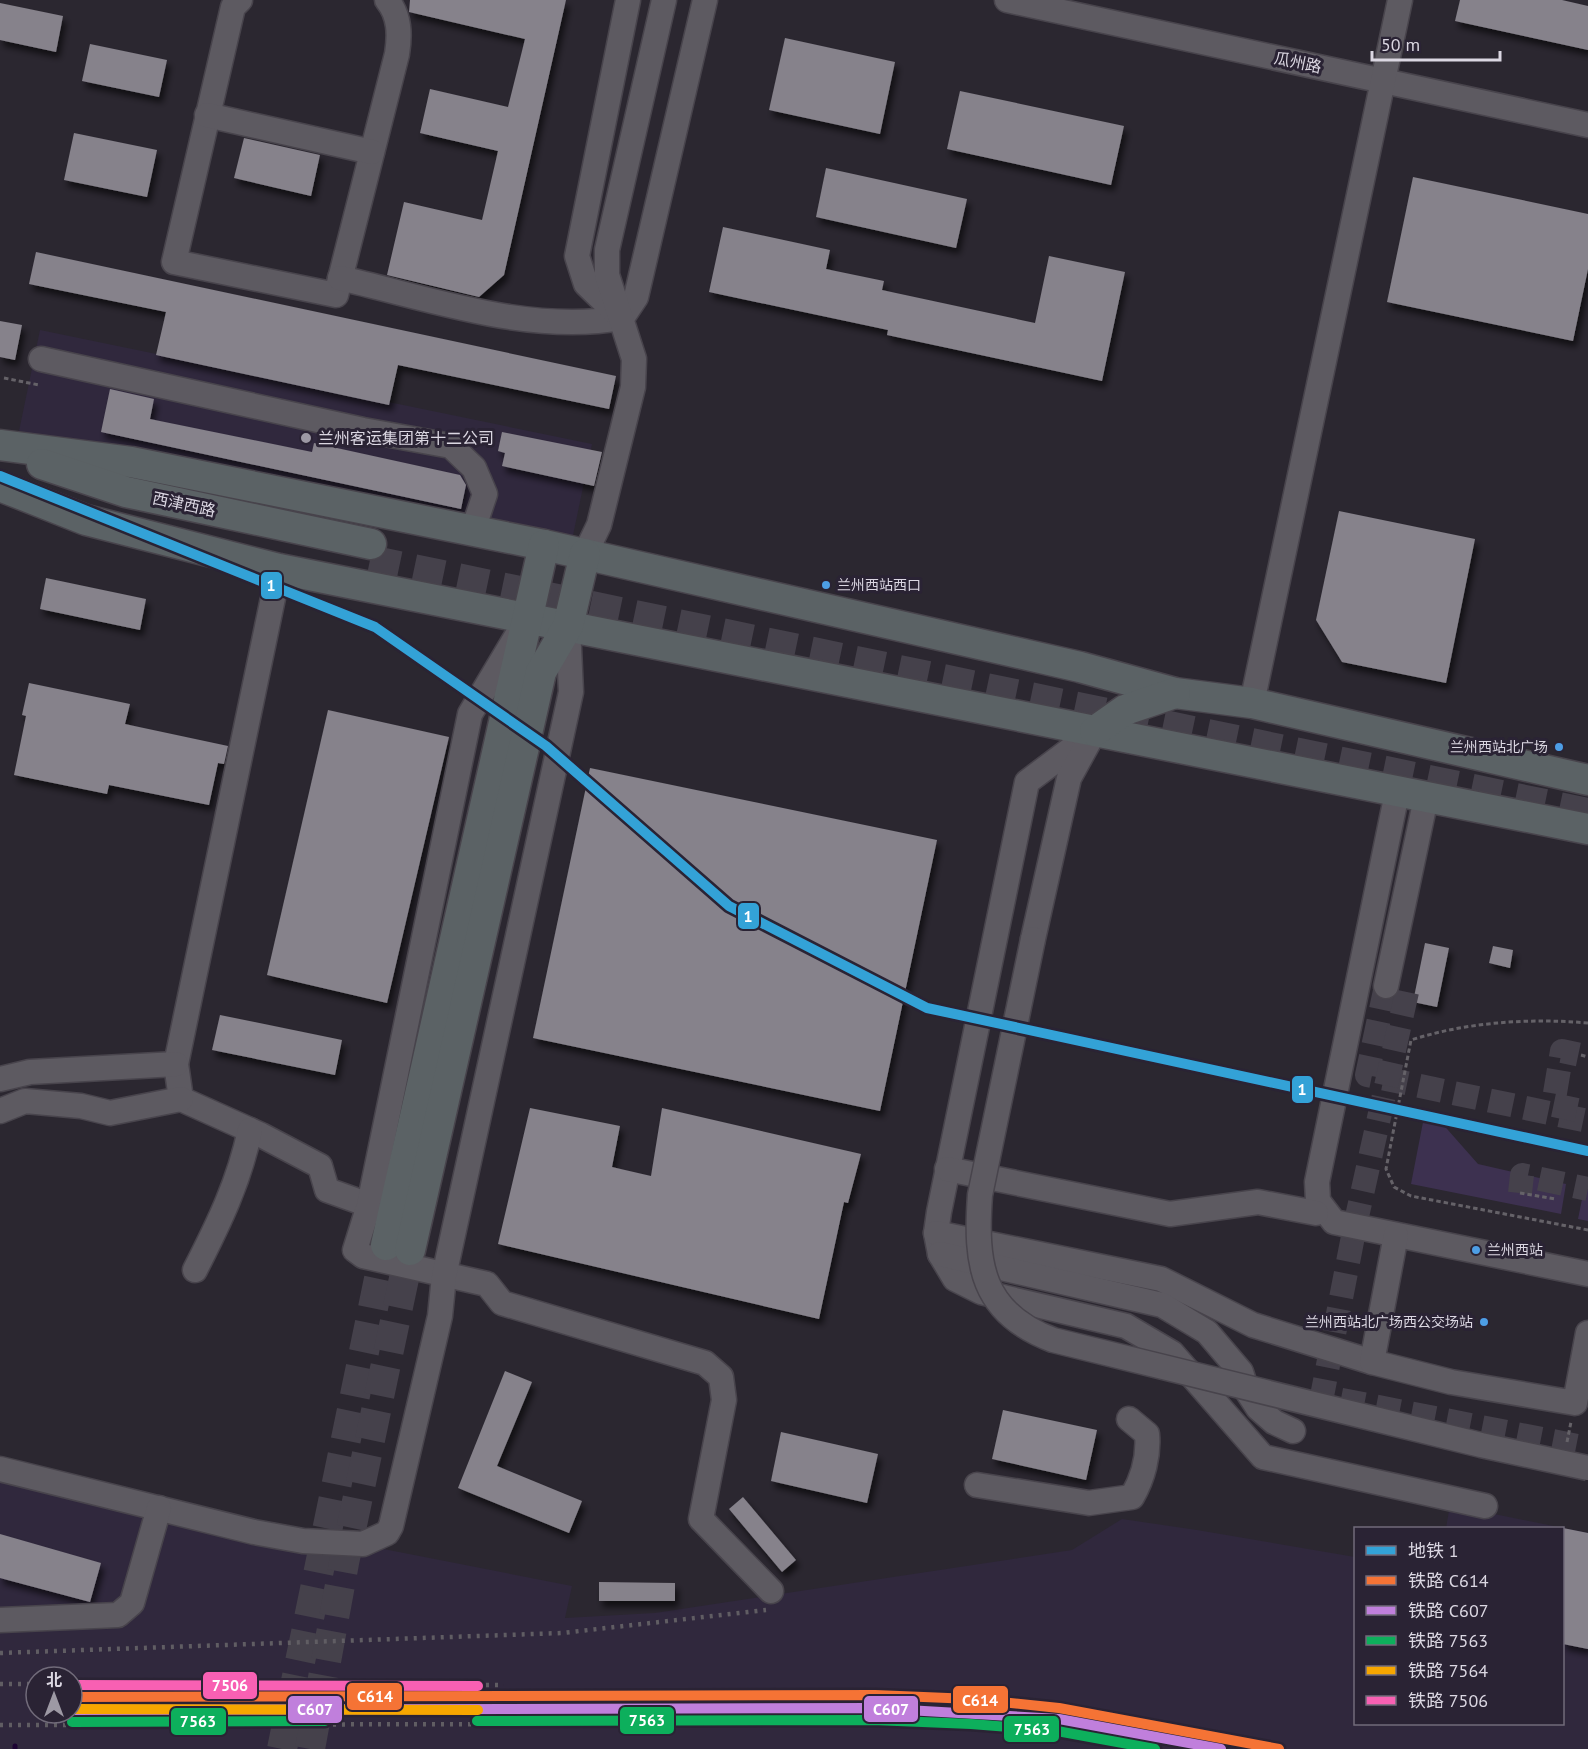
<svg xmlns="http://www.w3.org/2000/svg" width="1588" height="1749" viewBox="0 0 1588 1749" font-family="'PT Sans','Noto Sans SC',sans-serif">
  <defs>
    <filter id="shadow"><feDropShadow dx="3.5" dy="6" stdDeviation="3" flood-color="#0009"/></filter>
  </defs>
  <rect width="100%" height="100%" fill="#2b2730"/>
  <g fill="#30283d" fill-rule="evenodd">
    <polygon points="40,330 592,444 571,545 19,431"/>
    <path d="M0 1461 261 1525 572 1586 565 1618 655 1613 1072 1550 1122 1519 1197 1530 1355 1557 1356 1724H1562V1528H1446L1450 1505 1588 1533V1749H0ZM36 1677H72V1713H36Z"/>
  </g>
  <g fill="#3d3150">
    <polygon points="1424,1117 1440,1121 1478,1164 1566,1184 1561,1214 1411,1184"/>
    <polygon points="1584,1189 1588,1190 1588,1221 1578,1219"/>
  </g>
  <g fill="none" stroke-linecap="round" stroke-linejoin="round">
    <polyline stroke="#1d0434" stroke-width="5" points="15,1749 15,1746"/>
  </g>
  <g fill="#86828b" filter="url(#shadow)">
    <polygon points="410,0 566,0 504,275 479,297 387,275 404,202 482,220 498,151 420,133 430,89 508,107 525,39 409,12"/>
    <polygon points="1460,0 1562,0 1588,6 1588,50 1455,21"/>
    <polygon points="0,3 63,16 56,52 0,40"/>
    <polygon points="785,38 895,62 880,134 769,110"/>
    <polygon points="90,44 167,60 159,97 82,81"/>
    <polygon points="960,91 1124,126 1111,185 947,149"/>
    <polygon points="74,133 157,150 147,197 64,180"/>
    <polygon points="244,138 320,155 311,196 234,178"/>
    <polygon points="826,168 967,199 956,248 816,217"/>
    <polygon points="1413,177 1588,214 1588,269 1573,341 1387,302"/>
    <polygon points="723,227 830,250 826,269 884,281 882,290 1035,323 1049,256 1125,272 1102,381 887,335 888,330 709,292"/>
    <polygon points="36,252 616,376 609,409 398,365 389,405 156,355 166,312 29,284"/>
    <polygon points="0,321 22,325 15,360 0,357"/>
    <polygon points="110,389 154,399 150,419 312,452 314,443 460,475 466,485 461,509 101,432"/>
    <polygon points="502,432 602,452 594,486 502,466 505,453 498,451"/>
    <polygon points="1339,511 1475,539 1446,683 1342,662 1316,620"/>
    <polygon points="46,578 146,599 140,630 40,609"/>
    <polygon points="29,683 130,704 125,724 228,746 224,764 218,763 209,805 109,785 107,794 14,775 26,716 22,715"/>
    <polygon points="328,710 449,737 387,1003 267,975"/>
    <polygon points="590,768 937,840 880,1111 533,1038"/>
    <polygon points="1425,943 1449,948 1437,1007 1413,1002"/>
    <polygon points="1493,946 1513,950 1510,968 1489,963"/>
    <polygon points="220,1015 342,1040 335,1075 212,1050"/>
    <polygon points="530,1108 620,1126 612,1167 651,1176 662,1108 861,1154 848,1203 844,1202 819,1319 498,1244"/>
    <polygon points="505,1371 532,1382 497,1466 582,1501 569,1533 458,1488"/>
    <polygon points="1003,1410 1097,1430 1086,1480 992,1459"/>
    <polygon points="781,1432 878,1454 867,1503 771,1481"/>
    <polygon points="743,1497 796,1560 782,1572 729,1509"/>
    <polygon points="1563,1528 1588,1533 1588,1649 1563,1644"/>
    <polygon points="0,1534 101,1563 90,1602 0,1578"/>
    <polygon points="599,1582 675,1583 675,1601 599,1601"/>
  </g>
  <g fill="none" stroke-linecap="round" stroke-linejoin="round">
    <g stroke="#45414b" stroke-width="24" stroke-dasharray="24 12" stroke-linecap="butt">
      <polyline points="1386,986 1367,1075 1588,1121"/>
      <polyline points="1407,992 1356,1221 1322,1396 1588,1448"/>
      <polyline points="1577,1110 1553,1105 1562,1051 1581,1055"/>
      <polyline points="1520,1193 1522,1175 1588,1189"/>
    </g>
    <g stroke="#45414b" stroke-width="30" stroke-dasharray="30 15" stroke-linecap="butt">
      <polyline points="370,560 1588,813"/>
      <polyline points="282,1749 386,1245"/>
      <polyline points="310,1749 344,1563 410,1250"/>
    </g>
    <defs>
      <g id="minor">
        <path d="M240 0 233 7 174 262 336 295 397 54C400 35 400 16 387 0"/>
        <polyline points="1007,0 1588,125"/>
        <polyline points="207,115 372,152"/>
        <path d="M340 278C432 299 528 334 622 318L636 297 705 0"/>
        <polyline points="618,315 586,284 577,256 628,0"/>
        <polyline points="41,359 363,430 451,446 474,468 485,494 473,530"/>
        <polyline points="585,554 599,525 633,387 634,359 607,275 607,250 664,0"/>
        <polyline points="279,569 176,1064 181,1099 261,1135 320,1166 327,1190 369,1205"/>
        <polyline points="519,632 470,714 369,1205 355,1250 363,1256 487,1284 502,1303 705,1363 721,1377 724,1400 701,1519 771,1591"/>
        <polyline points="1252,703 1400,0"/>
        <polyline points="1095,731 1027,782 939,1212 936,1233 940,1254 955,1279 981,1292 1126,1326 1172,1353 1263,1457 1485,1506"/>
        <polyline points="1397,793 1317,1182 1318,1201 1334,1222 1588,1274"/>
        <polyline points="1033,939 1069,778 1091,738"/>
        <polyline points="1386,986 1426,798"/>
        <polyline points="0,1079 30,1072 176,1064"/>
        <polyline points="0,1111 25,1101 81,1106 110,1113 181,1099"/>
        <polyline points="947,1169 1170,1214 1258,1202 1316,1213"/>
        <polyline points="936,1233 1161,1279 1253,1325 1372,1362"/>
        <polyline points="1396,1235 1372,1362 1451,1382 1575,1403 1588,1333"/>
        <polyline points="940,1254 1162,1305 1207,1332 1241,1372 1247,1391 1258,1408 1274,1422 1293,1431"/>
        <path d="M195 1270C219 1223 239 1182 250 1130"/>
        <polyline points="0,1469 254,1532 303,1541 363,1544 387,1533 391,1526 440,1316 444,1276 571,692 568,626"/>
        <path d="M977 1485 1089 1503 1132 1497C1143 1478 1149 1455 1147 1434L1129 1419"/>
        <polyline points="0,1620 118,1615 132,1603 159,1508"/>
      </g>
      <g id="major">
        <polyline points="0,445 131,462 544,545 1080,667 1175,693 1252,703 1588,780"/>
        <polyline points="42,464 126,492 371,544"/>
        <polyline points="0,486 86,520 279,569 1588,829"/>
        <polyline points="1095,731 1125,710 1175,693"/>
        <polyline points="386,1245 544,545"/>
        <polyline points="410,1250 541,672 568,626 585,554"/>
      </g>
    </defs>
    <use href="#minor" stroke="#48444c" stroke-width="27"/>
    <use href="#major" stroke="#48444c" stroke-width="33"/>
    <g stroke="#656268" stroke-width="3" stroke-dasharray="4.5 3" stroke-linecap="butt">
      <polyline points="4,378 39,385"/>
      <path d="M1588 1023C1530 1018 1467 1022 1411 1040L1386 1169 1394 1187 1411 1196 1588 1230"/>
      <polyline points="1581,1055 1588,1057"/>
      <polyline points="1520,1193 1555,1199"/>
      <polyline points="1567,1442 1571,1422"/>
    </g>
    <use href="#minor" stroke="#5d5a61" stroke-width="24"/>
    <use href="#major" stroke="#5b6265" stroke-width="30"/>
    <g stroke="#605d63" stroke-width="4.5" stroke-dasharray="3 6" stroke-linecap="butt">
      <polyline points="0,1653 562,1633 766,1610"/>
      <polyline points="72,1683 504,1685"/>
      <polyline points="0,1684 36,1684"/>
      <polyline points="0,1725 553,1724"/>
    </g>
    <defs>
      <path id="minor-bridge" d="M1033 939 980 1195C975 1264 981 1313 1053 1340L1481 1445 1588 1468"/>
    </defs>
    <use href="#minor-bridge" stroke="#48444c" stroke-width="27" stroke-linecap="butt"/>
    <use href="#minor-bridge" stroke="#5d5a61" stroke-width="24"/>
    <defs>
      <polyline id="rail-1" points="72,1697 875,1695 972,1699 1059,1708 1279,1749"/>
      <polyline id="rail-2" points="72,1710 873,1708 1059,1719 1221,1749"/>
      <g id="rail-3">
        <polyline points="477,1721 873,1720 971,1724 1057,1731 1155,1749"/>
        <polyline points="72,1722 325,1721"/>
      </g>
      <polyline id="rail-4" points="72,1709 478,1710"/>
      <polyline id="rail-5" points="72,1685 478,1686"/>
    </defs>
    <use href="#rail-1" stroke="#2a2334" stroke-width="15"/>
    <use href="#rail-2" stroke="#2a2334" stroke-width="15"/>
    <use href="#rail-3" stroke="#2a2334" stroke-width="15"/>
    <use href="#rail-4" stroke="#2a2334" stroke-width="15"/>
    <use href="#rail-5" stroke="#2a2334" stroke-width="15"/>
    <use href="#rail-1" stroke="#f57335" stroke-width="10"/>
    <use href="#rail-2" stroke="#c07fdc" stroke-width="10"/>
    <use href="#rail-3" stroke="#0daf5c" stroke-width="10"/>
    <use href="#rail-4" stroke="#f7a600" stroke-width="10"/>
    <use href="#rail-5" stroke="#f860b3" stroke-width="10"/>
    <defs>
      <polyline id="metro-1" points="0,476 375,627 546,746 729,906 927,1008 1588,1151"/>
    </defs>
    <use href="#metro-1" stroke="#2a2334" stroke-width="15"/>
    <use href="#metro-1" stroke="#33a2d7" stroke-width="10"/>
  </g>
  <circle fill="#9d99a4" stroke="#2a2334" stroke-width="2" cx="306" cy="438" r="6"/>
  <g fill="#4d9ee5" stroke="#2a2334" stroke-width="2">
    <circle cx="826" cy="585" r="5"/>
    <circle cx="1559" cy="747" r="5"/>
    <circle cx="1476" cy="1250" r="5"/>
    <circle cx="1484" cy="1322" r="5"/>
  </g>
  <g text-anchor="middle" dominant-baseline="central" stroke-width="6" stroke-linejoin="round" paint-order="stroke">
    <g font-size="14" fill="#dbd7e2" stroke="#2a2334" text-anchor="start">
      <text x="837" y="585">兰州西站西口</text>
      <text x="1548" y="747" text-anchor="end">兰州西站北广场</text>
      <text x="1487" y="1250">兰州西站</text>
      <text x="1473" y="1322" text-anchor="end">兰州西站北广场西公交场站</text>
    </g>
    <g font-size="16" fill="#dbd7e2" stroke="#2a2334">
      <text transform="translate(1298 62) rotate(12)">瓜州路</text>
      <text transform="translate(184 504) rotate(12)">西津西路</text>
    </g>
    <g font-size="16" fill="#dbd7e2" stroke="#2a2334" text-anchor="start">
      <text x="318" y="438">兰州客运集团第十二公司</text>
    </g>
  </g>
  <g stroke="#2a2334" stroke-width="2">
    <rect x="260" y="571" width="23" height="29" rx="6" fill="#33a2d7"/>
    <rect x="737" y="902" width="23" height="28" rx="6" fill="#33a2d7"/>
    <rect x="1291" y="1075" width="23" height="29" rx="6" fill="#33a2d7"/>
    <rect x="202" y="1671" width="56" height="29" rx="6" fill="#f860b3"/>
    <rect x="346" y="1682" width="57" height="29" rx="6" fill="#f57335"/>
    <rect x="952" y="1685" width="57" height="29" rx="6" fill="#f57335"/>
    <rect x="863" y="1695" width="56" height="28" rx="6" fill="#c07fdc"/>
    <rect x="287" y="1695" width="56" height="29" rx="6" fill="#c07fdc"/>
    <rect x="619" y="1706" width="56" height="29" rx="6" fill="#0daf5c"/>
    <rect x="170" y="1707" width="57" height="29" rx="6" fill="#0daf5c"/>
    <rect x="1003" y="1715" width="57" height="28" rx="6" fill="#0daf5c"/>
  </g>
  <g font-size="16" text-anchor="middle" font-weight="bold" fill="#fff">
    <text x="271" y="591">1</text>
    <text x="748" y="922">1</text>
    <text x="1302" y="1095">1</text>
    <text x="230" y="1691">7506</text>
    <text x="375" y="1702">C614</text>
    <text x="980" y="1706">C614</text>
    <text x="891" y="1715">C607</text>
    <text x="315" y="1715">C607</text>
    <text x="647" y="1726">7563</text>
    <text x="198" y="1727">7563</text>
    <text x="1032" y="1735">7563</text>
  </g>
  <rect x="1354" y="1527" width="210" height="198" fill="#2a2334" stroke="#716b7a" stroke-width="1.5"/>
  <rect x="1366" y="1546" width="30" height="9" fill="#33a2d7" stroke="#716b7a" stroke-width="1.5"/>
  <text x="1408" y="1557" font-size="18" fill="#dbd7e2">地铁 1</text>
  <rect x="1366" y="1576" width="30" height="9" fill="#f57335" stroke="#716b7a" stroke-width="1.5"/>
  <text x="1408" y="1587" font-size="18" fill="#dbd7e2">铁路 C614</text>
  <rect x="1366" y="1606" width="30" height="9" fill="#c07fdc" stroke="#716b7a" stroke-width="1.5"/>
  <text x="1408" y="1617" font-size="18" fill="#dbd7e2">铁路 C607</text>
  <rect x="1366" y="1636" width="30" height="9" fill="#0daf5c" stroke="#716b7a" stroke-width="1.5"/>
  <text x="1408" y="1647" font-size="18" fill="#dbd7e2">铁路 7563</text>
  <rect x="1366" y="1666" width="30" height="9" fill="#f7a600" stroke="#716b7a" stroke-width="1.5"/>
  <text x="1408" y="1677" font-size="18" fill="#dbd7e2">铁路 7564</text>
  <rect x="1366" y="1696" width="30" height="9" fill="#f860b3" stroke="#716b7a" stroke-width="1.5"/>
  <text x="1408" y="1707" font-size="18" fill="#dbd7e2">铁路 7506</text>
  <g transform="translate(54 1695)"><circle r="28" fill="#2a2334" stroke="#716b7a" stroke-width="1.5"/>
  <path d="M0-4.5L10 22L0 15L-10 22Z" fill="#9d99a4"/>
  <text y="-9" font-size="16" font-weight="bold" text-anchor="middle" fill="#dbd7e2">北</text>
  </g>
  <path d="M1372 51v9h128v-9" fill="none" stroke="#dbd7e2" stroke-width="3"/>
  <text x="1381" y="51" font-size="18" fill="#dbd7e2" stroke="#2a2334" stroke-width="4.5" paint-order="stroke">50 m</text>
</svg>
